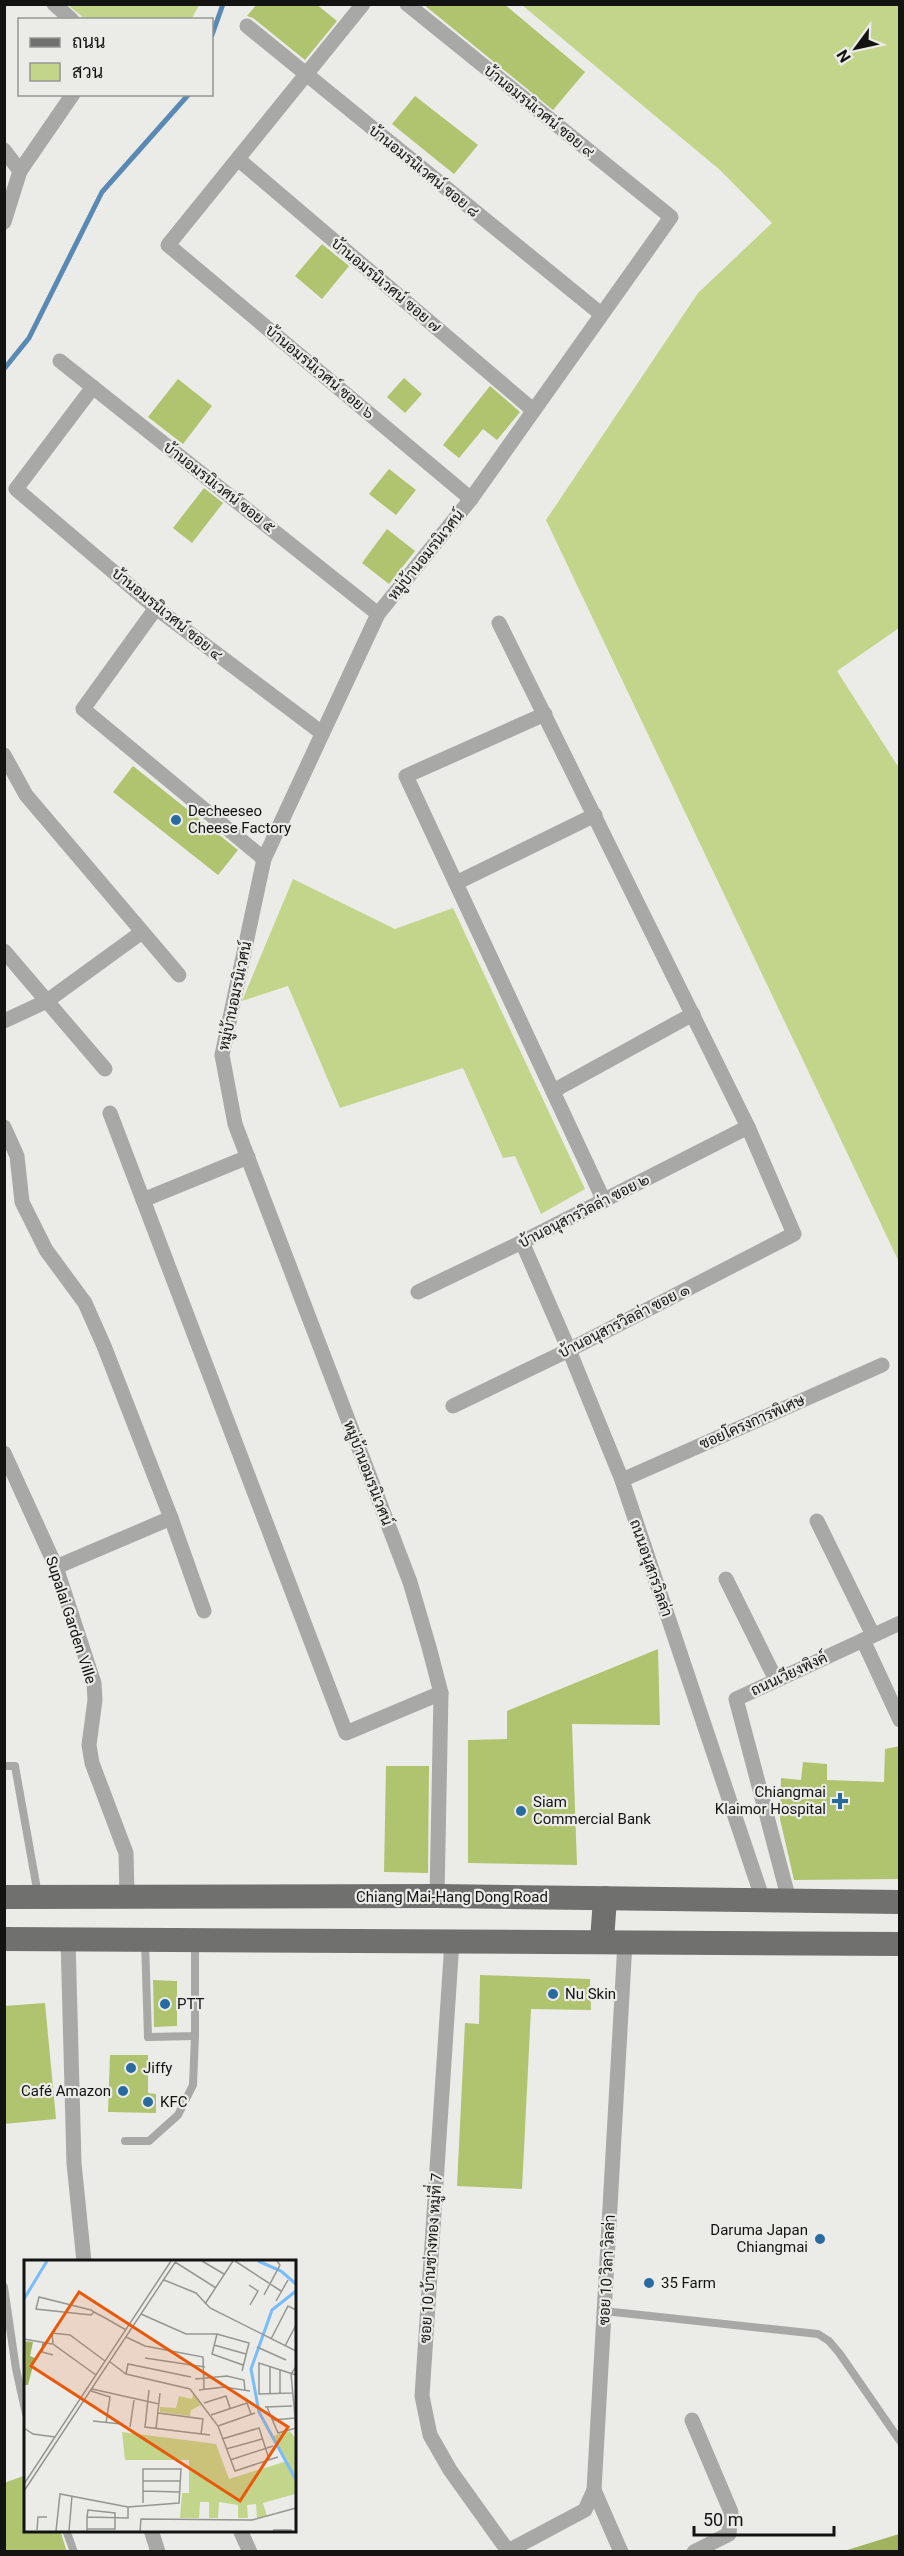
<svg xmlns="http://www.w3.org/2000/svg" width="904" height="2556" viewBox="0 0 904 2556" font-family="Roboto,Sarabun,sans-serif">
  <rect width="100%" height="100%" fill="#ebece7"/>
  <g fill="#c3d58b">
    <polygon points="68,5 199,5 191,20 85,19"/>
    <polygon points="522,5 899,5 899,628 837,671 899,768 899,1262 546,520 698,293 772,223 720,170"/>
    <polygon points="293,879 395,929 453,908 585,1189 541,1214 515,1156 503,1158 463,1068 340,1108 288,986 242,1001"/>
  </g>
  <polygon fill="#a0b25e" points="899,2534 899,2551 844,2551"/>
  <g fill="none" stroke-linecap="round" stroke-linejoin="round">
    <g stroke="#5a8ab4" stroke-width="5">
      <polyline points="212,35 223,4"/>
      <polyline points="4,369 29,338 102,192 189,94"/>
    </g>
  </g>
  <g fill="#b0c36e">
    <polygon points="257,4 316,4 337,21 305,60 253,18 247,16"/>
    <polygon points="423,4 504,4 585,72 553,110"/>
    <polygon points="415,96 478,145 454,174 392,124"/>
    <polygon points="322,244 349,266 322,299 295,276"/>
    <polygon points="404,378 422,394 405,413 387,397"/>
    <polygon points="178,379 212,406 183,444 148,417"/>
    <polygon points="490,386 520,412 497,440 483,429 459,458 443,445"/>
    <polygon points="389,469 416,490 396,515 369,494"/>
    <polygon points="204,488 223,503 192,543 173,528"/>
    <polygon points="387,529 415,551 389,584 362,563"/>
    <polygon points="133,766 238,850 218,875 113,792"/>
    <polygon points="658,1649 660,1725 572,1724 577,1865 468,1863 468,1740 507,1739 507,1711"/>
    <polygon points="900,1746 900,1879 794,1880 780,1819 781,1778 801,1780 803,1762 827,1764 827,1780 884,1782 885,1749"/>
    <polygon points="386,1766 429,1766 428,1873 384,1872"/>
    <polygon points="480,1975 590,1979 591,2010 531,2009 522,2189 457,2186 465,2023 479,2024"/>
    <polygon points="153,1980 177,1981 177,2026 154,2027"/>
    <polygon points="45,2003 56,2119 4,2124 4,2006"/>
    <polygon points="110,2055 148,2055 148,2093 156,2094 156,2113 108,2112"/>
    <polygon points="26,2475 26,2530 60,2530 67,2552 4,2552 4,2483"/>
  </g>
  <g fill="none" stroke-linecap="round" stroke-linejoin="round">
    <g stroke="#a8a9a6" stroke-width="8">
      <polyline points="4,1766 15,1766 38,1895"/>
      <polyline points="145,1941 148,2037 195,2036 195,1944"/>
      <polyline points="125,2141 149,2141 178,2115 193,2085 195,2036"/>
      <polyline points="4,2287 16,2369 26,2414"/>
      <polyline points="604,2311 818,2334 829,2341 840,2354 900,2441"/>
      <polyline points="66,2530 74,2552"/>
    </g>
    <g stroke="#a8a9a6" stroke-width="15">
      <polyline points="54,4 72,20"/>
      <polyline points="363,4 168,245 471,499"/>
      <polyline points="407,4 671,217 471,499 378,614 264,859 222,1055 235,1124 410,1582 429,1647 441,1693 437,1896"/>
      <polyline points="247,26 601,314"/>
      <polyline points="4,150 20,171"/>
      <polyline points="238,159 533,410"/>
      <polyline points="4,222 20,171 73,94"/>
      <polyline points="60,361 378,614"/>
      <polyline points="93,387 16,489 156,608 322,733"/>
      <polyline points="156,608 83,709 264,859"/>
      <polyline points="545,714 406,776 604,1201"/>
      <polyline points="4,755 26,795 179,975"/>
      <polyline points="456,883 595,815"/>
      <polyline points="4,951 105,1069"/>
      <polyline points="4,1021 47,1001 142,932"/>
      <polyline points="553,1091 693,1014"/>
      <polyline points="110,1113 346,1733 441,1693"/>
      <polyline points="4,1127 17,1156 22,1202 46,1250 85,1303 104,1346 171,1518 204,1611"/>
      <polyline points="143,1200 248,1157"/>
      <polyline points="522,1242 569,1350 622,1480 763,1900"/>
      <polyline points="418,1292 522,1242 748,1127"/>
      <polyline points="453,1406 569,1350 794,1234 748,1127 499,623"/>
      <polyline points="4,1453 56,1567 94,1683 95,1700 89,1745 92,1763 126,1853 127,1897"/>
      <polyline points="622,1480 882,1365"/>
      <polyline points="817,1521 873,1635"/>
      <polyline points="56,1567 171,1518"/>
      <polyline points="726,1579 776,1680"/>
      <polyline points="863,1640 900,1720"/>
      <polyline points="789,1900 736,1699 900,1623"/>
      <polyline points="68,1939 74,2163 84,2262"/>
      <polyline points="452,1941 422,2396 430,2435 450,2470 508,2551 585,2510 594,2490 625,1942"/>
      <polyline points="692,2420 731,2512 729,2534 694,2552"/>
      <polyline points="594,2490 621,2552"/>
      <polyline points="151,2530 158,2552"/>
      <polyline points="240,2530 250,2552"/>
    </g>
    <g stroke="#70716e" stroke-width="24">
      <polyline points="4,1897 437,1896 900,1902"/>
      <polyline points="4,1939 900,1944"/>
      <polyline points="602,1941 605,1898"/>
    </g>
  </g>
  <g fill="#296aa0" stroke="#ebece7" stroke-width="2">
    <circle cx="176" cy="820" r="6"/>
    <path d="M837 1792h6v6h6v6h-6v6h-6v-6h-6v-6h6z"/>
    <circle cx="521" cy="1811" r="6"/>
    <circle cx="553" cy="1994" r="6"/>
    <circle cx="165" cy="2004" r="6"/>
    <circle cx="131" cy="2068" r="6"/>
    <circle cx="123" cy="2091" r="6"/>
    <circle cx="148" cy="2102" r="6"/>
    <circle cx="820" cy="2239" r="6"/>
    <circle cx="649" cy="2283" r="6"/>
  </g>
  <g text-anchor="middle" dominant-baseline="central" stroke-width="4.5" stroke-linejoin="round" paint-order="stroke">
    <g font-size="15" fill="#131412" stroke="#ebece7">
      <text transform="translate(539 111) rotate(39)">บ้านอมรนิเวศน์ ซอย ๙</text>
      <text transform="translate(424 171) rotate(39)">บ้านอมรนิเวศน์ ซอย ๘</text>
      <text transform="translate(386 285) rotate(40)">บ้านอมรนิเวศน์ ซอย ๗</text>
      <text transform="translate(320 372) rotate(40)">บ้านอมรนิเวศน์ ซอย ๖</text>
      <text transform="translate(219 487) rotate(38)">บ้านอมรนิเวศน์ ซอย ๕</text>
      <text transform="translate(426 555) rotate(-51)">หมู่บ้านอมรนิเวศน์</text>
      <text transform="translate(167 614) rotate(39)">บ้านอมรนิเวศน์ ซอย ๔</text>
      <text transform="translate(235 996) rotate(-78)">หมู่บ้านอมรนิเวศน์</text>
      <text transform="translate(584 1211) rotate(-27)">บ้านอนุสารวิลล่า ซอย ๒</text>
      <text transform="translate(624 1321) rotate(-27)">บ้านอนุสารวิลล่า ซอย ๑</text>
      <text transform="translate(752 1422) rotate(-24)">ซอยโครงการพิเศษ</text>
      <text transform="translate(368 1473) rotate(69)">หมู่บ้านอมรนิเวศน์</text>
      <text transform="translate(651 1568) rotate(71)">ถนนอนุสารวิลล่า</text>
      <text transform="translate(71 1620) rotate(72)">Supalai Garden Ville</text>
      <text transform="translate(789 1674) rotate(-25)">ถนนเวียงพิงค์</text>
      <text x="452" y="1897">Chiang Mai-Hang Dong Road</text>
      <text transform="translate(431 2258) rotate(-86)">ซอย 10 บ้านช่างทอง หมู่ที่ 7</text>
      <text transform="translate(607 2270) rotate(-87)">ซอย 10 วิลา วิลล่า</text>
    </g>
    <g font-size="15" fill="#131412" stroke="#ebece7" text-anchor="start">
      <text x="188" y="811">Decheeseo<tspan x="188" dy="17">Cheese Factory</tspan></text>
      <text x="826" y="1792" text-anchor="end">Chiangmai<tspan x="826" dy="17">Klaimor Hospital</tspan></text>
      <text x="533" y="1802">Siam<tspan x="533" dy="17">Commercial Bank</tspan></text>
      <text x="565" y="1994">Nu Skin</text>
      <text x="177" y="2004">PTT</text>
      <text x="143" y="2068">Jiffy</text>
      <text x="111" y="2091" text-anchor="end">Café Amazon</text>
      <text x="160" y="2102">KFC</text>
      <text x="808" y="2230" text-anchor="end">Daruma Japan<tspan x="808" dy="17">Chiangmai</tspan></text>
      <text x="661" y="2283">35 Farm</text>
    </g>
  </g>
  <g transform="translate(24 2260)">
    <rect width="272" height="272" fill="#ebece7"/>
    <path d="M169 134 177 145 167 150 166 156 136 152V147L152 148 155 136 168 139ZM266 171 271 178V234L239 243 243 256 233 258 232 244 223 245 224 258H214V245L195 242 194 258H185V242H176L175 258H156L158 233H165V200H101L98 172 192 184 205 219 263 201 249 176Z" fill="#c3d58b"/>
    <path d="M0 81 9 82 6 96 11 98 4 125H0Z" fill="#a0b25e"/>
    <path fill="none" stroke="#79bcf9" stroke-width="3" d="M234 1 257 11 272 24M272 31 248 50 227 109 235 152 272 220M0 39 23 1"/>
    <path fill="none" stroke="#959692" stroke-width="1.5" d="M178 1 200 14M211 1 257 31M151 2 192 28M140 20 172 33 186 48 272 91M225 25 234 31 226 45M240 35 256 5 253 1M252 41 264 20M181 44 209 1M70 52 67 55 12 49 15 37 67 50 70 52 83 59 102 70M117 54 162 74H193L225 83 218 111M193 74 188 94 219 105M102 77 121 86 179 97 180 129M0 79 28 84M247 79 264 46 272 50M19 82 18 92 29 95M190 85 222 94M261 86 272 65M233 87 262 100M121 98 181 107M86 102 102 114 166 129 194 166 211 211 254 197M246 107V134M272 107 267 114 272 168M102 114 104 104 167 117M72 115 29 84 28 73 46 75 81 101M171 119 203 116 220 120 221 131M68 129 135 144M125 130 121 167 186 175M175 130 200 127 226 131M67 131 86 137 82 163M268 133 235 134V103L272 115M256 134V110M180 143 202 136 206 148M241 147 268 146M243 147 254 173 272 168M134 153 179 159 177 174M187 155 223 143 227 154M249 160 271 158M69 161 97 164M194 166 231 153M106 167 110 140M0 168 9 174 31 177M132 169 136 133M198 179 235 168 245 199M202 189 238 179M206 200 249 186M119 221H157M0 224 147 1M0 231 152 1M119 231 156 232M63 257 104 258V247M13 270 14 257H23M249 270H268M32 271 36 234 104 247 155 243 157 209H119V243M45 271 48 236M63 271V257L64 250 91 253V269H63M116 271 117 259 228 260 272 248"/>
    <path fill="#e8590c" fill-opacity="0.15" stroke="#e8590c" stroke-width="3" d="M55 32 264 167 216 241 7 106Z"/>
    <rect width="272" height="272" fill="none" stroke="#131412" stroke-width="3"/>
  </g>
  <rect width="904" height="2556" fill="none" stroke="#131412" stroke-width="12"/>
  <rect x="18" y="18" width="195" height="78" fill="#ebece7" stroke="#959692" stroke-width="1.5"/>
  <rect x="30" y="38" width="30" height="9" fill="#70716e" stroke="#959692" stroke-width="1.5"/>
  <text x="72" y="48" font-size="18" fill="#131412">ถนน</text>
  <rect x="30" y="63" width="30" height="18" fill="#c3d58b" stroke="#959692" stroke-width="1.5"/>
  <text x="72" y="78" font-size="18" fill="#131412">สวน</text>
  <g transform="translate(856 48) rotate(237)" stroke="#ebece7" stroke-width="4.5" paint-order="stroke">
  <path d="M0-4.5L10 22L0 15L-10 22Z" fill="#131412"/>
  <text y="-9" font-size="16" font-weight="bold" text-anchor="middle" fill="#131412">N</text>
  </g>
  <path d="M694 2526v9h140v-9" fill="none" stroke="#131412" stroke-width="3"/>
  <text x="703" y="2526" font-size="18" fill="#131412" stroke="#ebece7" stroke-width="4.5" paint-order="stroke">50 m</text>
</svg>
